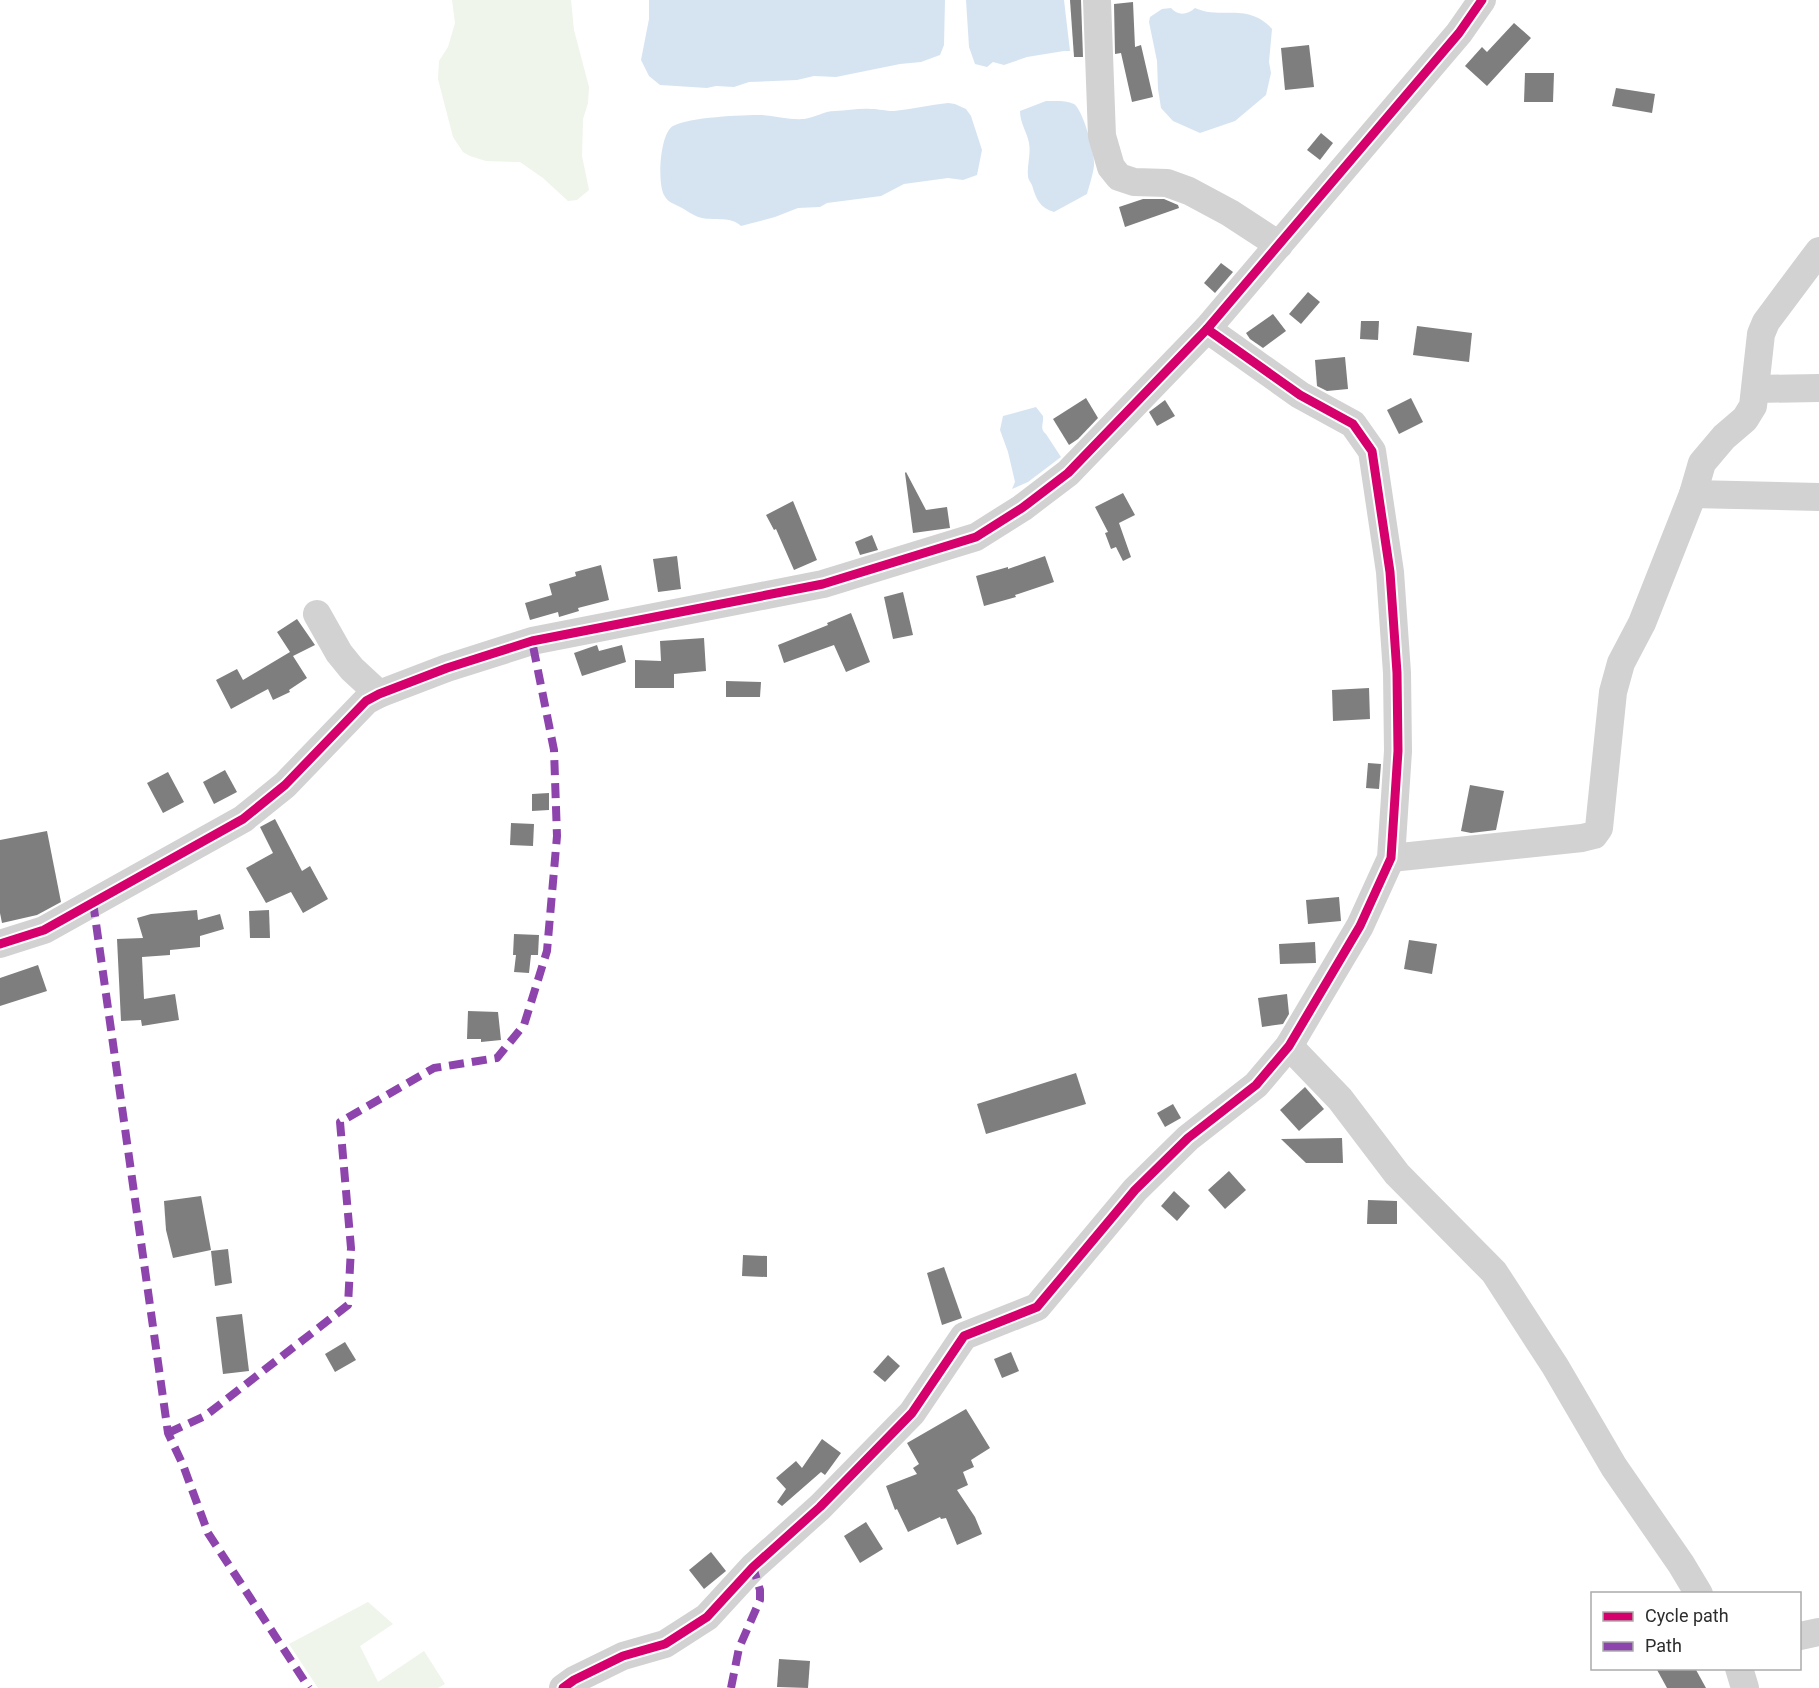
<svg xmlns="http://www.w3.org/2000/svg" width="1819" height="1688" viewBox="0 0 1819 1688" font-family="Roboto,sans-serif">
  <rect width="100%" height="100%" fill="#fff"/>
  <g fill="#eff5ea">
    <polygon points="452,0 571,0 574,30 589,87 588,103 583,119 582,156 589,190 577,200 568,201 543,178 520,162 486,161 470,156 463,152 453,137 438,79 439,61 448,47 455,23"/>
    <polygon points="368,1602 393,1624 360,1646 378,1682 424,1651 445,1684 438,1688 318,1688 289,1644"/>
  </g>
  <g fill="#d6e4f2">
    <polygon points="649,0 945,0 944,45 940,55 921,62 900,64 836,77 814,76 797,80 749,82 734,87 716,86 707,88 660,85 649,76 641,60 649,19"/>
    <polygon points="966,0 1064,0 1070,51 1064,51 1027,57 1004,65 993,62 987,67 975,64 969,47"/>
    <path d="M1171 8C1178 16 1187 15 1195 8 1221 20 1248 2 1272 29L1269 62 1271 73 1266 95 1235 121 1200 133 1173 121 1161 108 1158 89 1157 61 1149 22 1150 17 1162 9Z"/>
    <path d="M1046 101C1055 101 1066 100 1074 104 1083 110 1094 151 1094 162 1095 168 1089 187 1087 194L1054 212C1040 208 1036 199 1032 185 1031 183 1028 179 1028 176 1027 165 1031 154 1029 143 1027 132 1020 123 1020 111Z"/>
    <path d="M948 103 955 104 966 109 971 116 982 150 977 175 963 180 948 178 904 184 881 196 827 203 820 207 798 208 775 217 741 226C731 216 715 221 702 218 694 216 689 212 682 208 674 203 669 204 664 195 657 182 660 133 673 126 689 117 742 115 762 115 776 116 790 120 804 119 814 118 824 111 835 111 847 111 859 108 871 109 879 109 885 111 894 111 912 109 930 105 948 103Z"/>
    <path d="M1036 407 1043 416C1044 424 1039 428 1046 434L1061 457 1028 482 1012 489 1015 482 1008 452 1000 430 1003 416Z"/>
  </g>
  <g fill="#7e7e7e">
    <polygon points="1070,0 1081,0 1083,57 1074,57"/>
    <polygon points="1133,2 1135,47 1141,45 1153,97 1132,102 1121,53 1115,54 1114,4"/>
    <polygon points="1514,23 1531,38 1487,86 1465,66 1482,47 1487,52"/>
    <polygon points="1309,45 1314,87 1285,90 1281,48"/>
    <polygon points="1525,73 1554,73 1553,102 1524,102"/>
    <polygon points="1616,88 1655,94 1652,113 1612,106"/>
    <polygon points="1321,133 1333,143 1320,160 1307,150"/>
    <polygon points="1143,199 1164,199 1178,205 1179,208 1125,227 1119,207"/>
    <polygon points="1221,263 1233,272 1215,293 1204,283"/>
    <polygon points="1308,292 1320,302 1301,324 1289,314"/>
    <polygon points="1273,314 1286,331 1263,348 1250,339 1246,333"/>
    <polygon points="1361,321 1379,321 1378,340 1360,339"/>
    <polygon points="1417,326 1472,333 1469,362 1413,355"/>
    <polygon points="1345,357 1348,389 1327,391 1317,386 1315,360"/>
    <polygon points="1086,398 1098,418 1078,439 1069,445 1053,419"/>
    <polygon points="1411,398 1423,422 1399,434 1387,410"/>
    <polygon points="1165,400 1175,416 1157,426 1149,412"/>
    <polygon points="906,472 926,510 947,507 950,528 913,533 905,473"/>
    <polygon points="1123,493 1135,515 1119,523 1131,557 1123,561 1116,547 1111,549 1105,533 1108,532 1095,507"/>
    <polygon points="793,501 817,560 794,570 776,529 774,530 766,515"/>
    <polygon points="872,535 878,550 860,555 855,542"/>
    <polygon points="677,556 681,589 658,592 653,559"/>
    <polygon points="1045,556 1054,582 1015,595 1016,597 984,606 976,576 1008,567 1008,569"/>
    <polygon points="601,565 609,600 578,608 579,611 559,617 558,612 530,620 525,603 552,595 549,584 576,576 575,572"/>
    <polygon points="903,592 913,635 893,639 884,597"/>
    <polygon points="851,613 870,662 846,672 834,645 784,663 778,645 828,625 827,623"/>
    <polygon points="297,619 315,645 293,656 307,678 289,690 290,692 273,700 268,689 231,709 216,680 237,669 243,680 290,652 277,632"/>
    <polygon points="704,638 706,671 674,674 674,688 635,688 635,660 661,661 660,641"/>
    <polygon points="597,645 599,651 622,645 626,662 582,676 574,653"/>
    <polygon points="726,681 761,682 760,697 726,697"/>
    <polygon points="1369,688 1370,719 1333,721 1332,690"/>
    <polygon points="1368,763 1381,764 1379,789 1366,788"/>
    <polygon points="225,770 237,792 214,804 203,782"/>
    <polygon points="168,772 184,802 163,813 147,783"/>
    <polygon points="1470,785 1504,791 1496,830 1471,833 1461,831"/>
    <polygon points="549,793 549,810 532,811 532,794"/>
    <polygon points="275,819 302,871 310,866 328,899 303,913 291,892 266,903 246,868 273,853 260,827"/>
    <polygon points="511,823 534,824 533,846 510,845"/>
    <polygon points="47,831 61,902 37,915 2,923 0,913 0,840"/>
    <polygon points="1339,897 1341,921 1308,924 1306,900"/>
    <polygon points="197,910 198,920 220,914 224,929 200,936 200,947 170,950 170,955 142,957 144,999 175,994 179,1020 142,1026 141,1020 121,1021 117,939 143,938 137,918 151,914"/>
    <polygon points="269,910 270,938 250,938 249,911"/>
    <polygon points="514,934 539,935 538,955 531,955 529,973 514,972 516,955 513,955"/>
    <polygon points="1409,940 1437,944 1432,974 1404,969"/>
    <polygon points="1315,942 1316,963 1280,964 1279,944"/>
    <polygon points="38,965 47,991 0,1006 0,978"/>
    <polygon points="1287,994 1289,1014 1283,1024 1262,1027 1258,998"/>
    <polygon points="468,1011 498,1012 501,1040 481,1042 481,1039 467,1039"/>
    <polygon points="1076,1073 1086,1104 986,1134 977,1104"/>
    <polygon points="1305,1087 1324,1109 1299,1131 1280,1110"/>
    <polygon points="1173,1104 1181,1118 1165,1127 1157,1113"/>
    <polygon points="1342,1138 1343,1163 1306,1163 1281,1139"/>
    <polygon points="1229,1171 1246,1190 1225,1209 1208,1190"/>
    <polygon points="1174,1191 1190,1206 1177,1221 1161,1206"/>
    <polygon points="201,1196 211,1250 173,1258 166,1230 164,1201"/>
    <polygon points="1368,1200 1397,1201 1397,1224 1367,1224"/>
    <polygon points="228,1249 232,1283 215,1286 211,1251"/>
    <polygon points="743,1255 767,1256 767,1277 742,1276"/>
    <polygon points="944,1267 962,1318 942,1325 927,1273"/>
    <polygon points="242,1314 249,1371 223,1374 216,1317"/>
    <polygon points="345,1342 356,1360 335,1372 325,1354"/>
    <polygon points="1011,1352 1019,1371 1002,1378 994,1359"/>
    <polygon points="888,1355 900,1366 885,1382 873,1372"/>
    <polygon points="966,1409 990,1448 971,1460 974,1467 963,1472 968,1485 957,1490 975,1517 982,1534 957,1545 946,1518 941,1519 940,1517 908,1532 897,1509 895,1510 886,1486 917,1474 913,1468 919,1464 907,1443"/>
    <polygon points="822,1439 841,1453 825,1475 821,1472 782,1506 777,1502 786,1489 776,1478 796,1461 802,1468"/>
    <polygon points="866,1522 883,1549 860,1563 844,1536"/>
    <polygon points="711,1552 726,1571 704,1589 689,1570"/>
    <polygon points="779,1659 810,1661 808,1688 777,1687"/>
    <polygon points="1656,1668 1695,1668 1706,1688 1667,1688"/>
  </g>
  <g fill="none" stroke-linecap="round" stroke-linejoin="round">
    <g stroke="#d2d2d2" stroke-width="28">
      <polyline points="1097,0 1102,136 1111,167 1119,177 1134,182 1167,183 1189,191 1230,213 1279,245"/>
      <polyline points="1756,389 1819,388"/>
      <polyline points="1693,494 1819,497"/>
      <polyline points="317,614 339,653 352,669 379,694"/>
      <polyline points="1391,858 1582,838 1594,835 1599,828 1613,692 1621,663 1642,623 1693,494 1702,463 1724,437 1745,419 1753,406 1761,334 1766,322 1819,251"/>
      <polyline points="0,944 44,930 243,819 285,785 366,701 379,694 447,668 532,641 823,584 976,537 1022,508 1068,473 1207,329 1459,33 1482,0"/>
      <polyline points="1289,1046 1340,1099 1397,1174 1494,1272 1555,1366 1614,1467 1681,1564 1699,1594"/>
      <polyline points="1800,1636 1819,1632"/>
      <polyline points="1739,1668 1745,1688"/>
      <polyline points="563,1688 574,1680 623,1656 665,1644 707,1617 753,1567 820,1507 912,1413 964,1336 1037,1307 1135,1190 1188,1138 1256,1085 1289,1046 1360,926 1391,858 1398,751 1397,673 1390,572 1372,451 1353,424 1300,395 1207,329"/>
    </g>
    <g stroke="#8e44ad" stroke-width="8" stroke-dasharray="15 8" stroke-linecap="butt">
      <polyline points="93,902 168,1433 183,1465 208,1533 309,1688"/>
      <polyline points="168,1433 205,1416 348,1305 351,1248 340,1122 434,1068 497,1058 524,1025 547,951 557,836 554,750 532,641"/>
      <polyline points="731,1688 739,1648 760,1600 760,1590 753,1567"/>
    </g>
    <defs>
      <g id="cycleway">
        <polyline points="0,944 44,930 243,819 285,785 366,701 379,694 447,668 532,641 823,584 976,537 1022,508 1068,473 1207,329 1459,33 1482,0"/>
        <polyline points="563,1688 574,1680 623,1656 665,1644 707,1617 753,1567 820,1507 912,1413 964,1336 1037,1307 1135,1190 1188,1138 1256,1085 1289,1046 1360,926 1391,858 1398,751 1397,673 1390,572 1372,451 1353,424 1300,395 1207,329"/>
      </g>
    </defs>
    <use href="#cycleway" stroke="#fff" stroke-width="13"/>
    <use href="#cycleway" stroke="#d6006c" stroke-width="9"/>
  </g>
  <rect x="1591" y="1592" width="210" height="78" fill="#ffffff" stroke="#ababab" stroke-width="1.5"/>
  <rect x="1603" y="1612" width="30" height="9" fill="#d6006c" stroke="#ababab" stroke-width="1.5"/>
  <text x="1645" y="1622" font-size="18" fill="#2d2d2d">Cycle path</text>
  <rect x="1603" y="1642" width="30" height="9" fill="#8e44ad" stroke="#ababab" stroke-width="1.5"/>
  <text x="1645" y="1652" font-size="18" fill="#2d2d2d">Path</text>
</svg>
